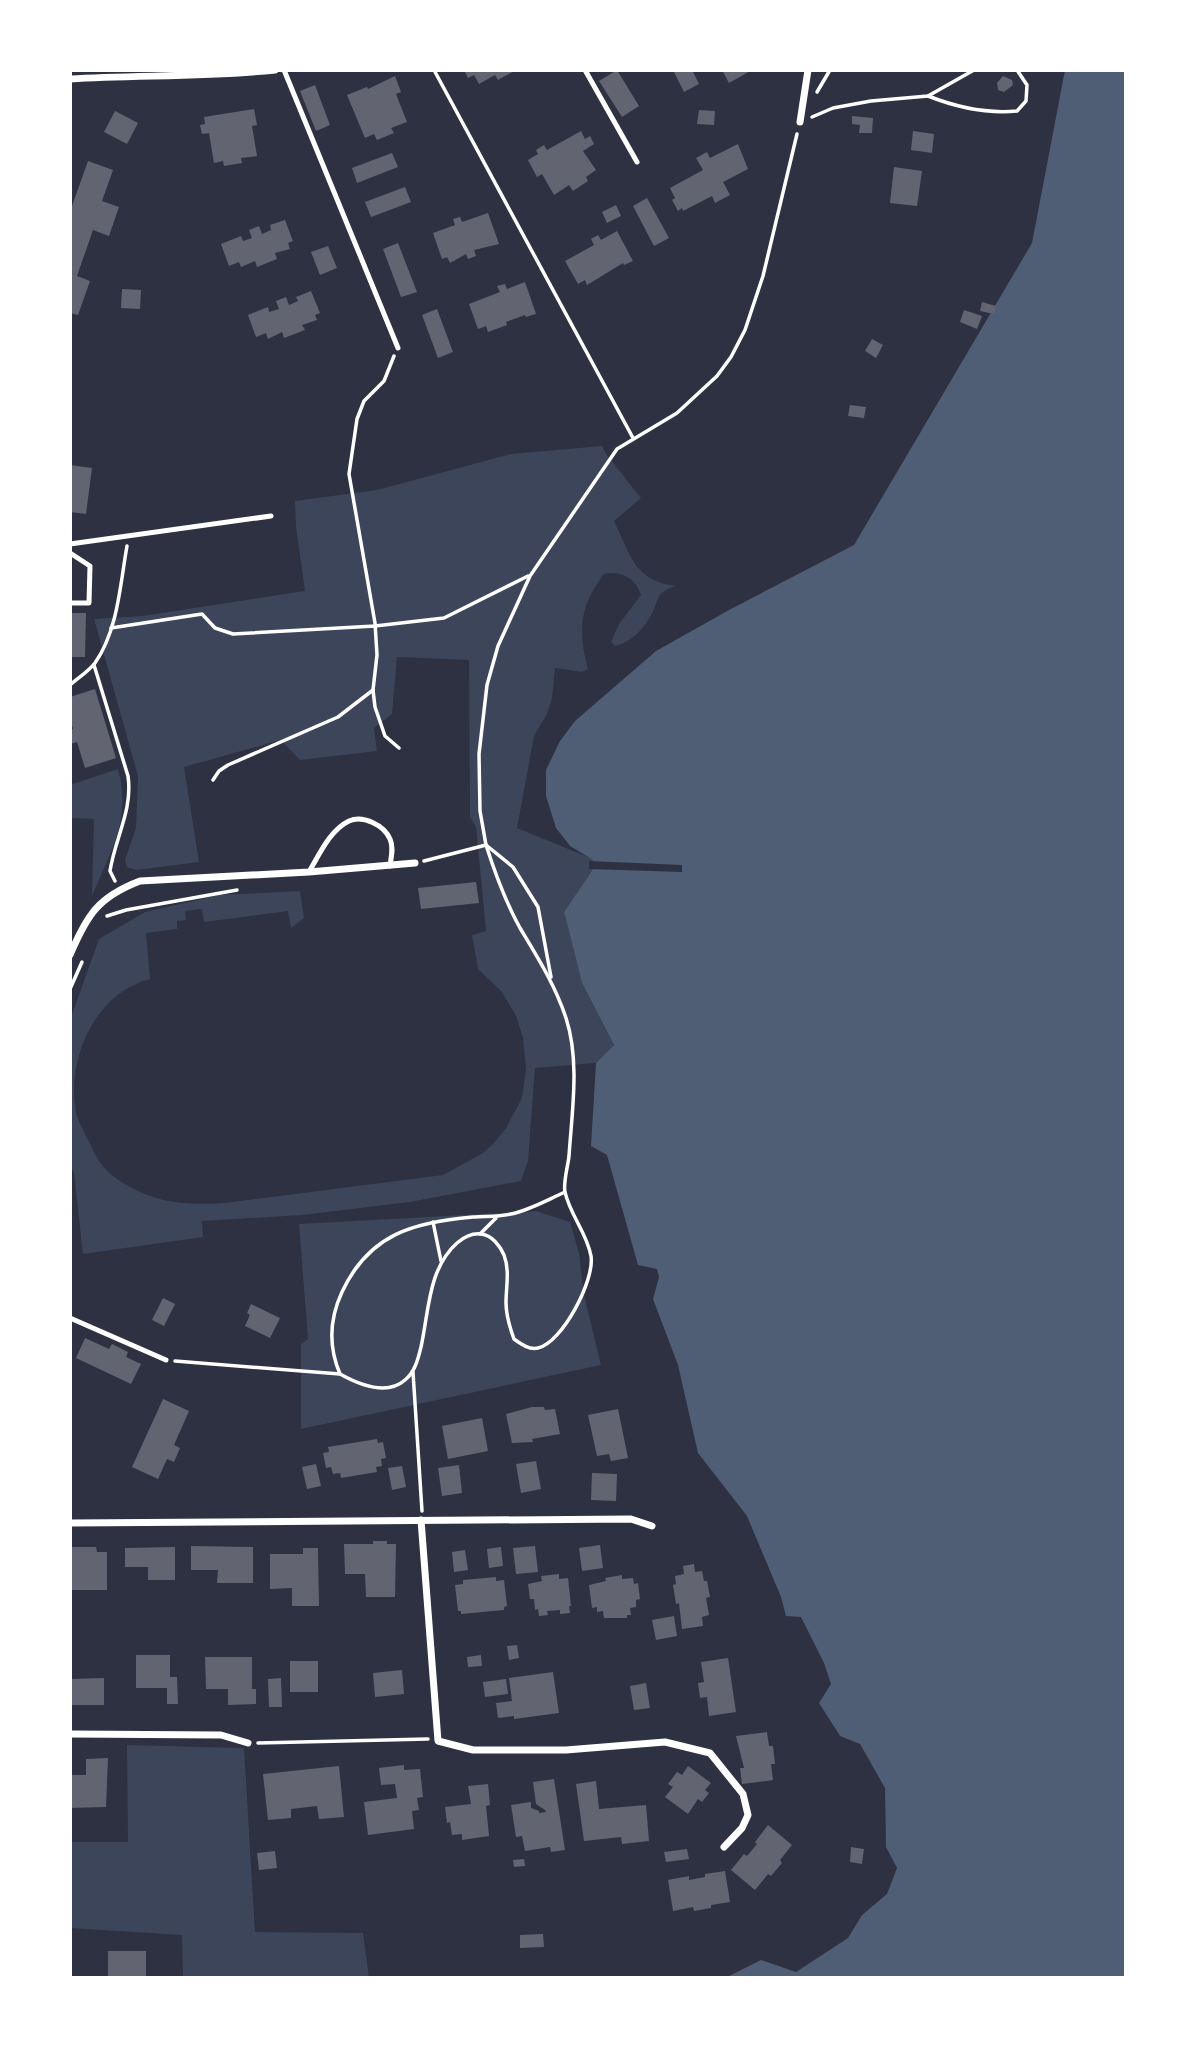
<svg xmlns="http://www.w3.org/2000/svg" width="1196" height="2048" viewBox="0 0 1196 2048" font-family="'Fira Sans',sans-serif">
  <rect width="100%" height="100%" fill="#2d3142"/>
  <g fill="#3c4559">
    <path d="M602 446 606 454 641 498 614 521C631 555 634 581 676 586 653 593 660 602 649 619 642 631 629 643 615 646L611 642 619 624 641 595C636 578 620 570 604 574 579 607 578 631 588 669L582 672 555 668 552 698 547 714 534 736 517 828 593 859V869L564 912 582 983 614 1045 596 1063 535 1068 528 1161 521 1181 410 1202 302 1215 202 1221 203 1237 83 1254 74 1173 70 1165V1020L99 939 145 912 219 895 300 891 304 918 291 928 288 911 204 922 202 909 185 911 186 920 177 921V929L146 933 150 979C95 993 66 1059 76 1112 79 1124 86 1135 91 1146 96 1156 103 1169 113 1176 148 1202 182 1206 224 1203L443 1175 483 1153 495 1142 506 1128 522 1098 526 1069 523 1038 516 1016 502 992 478 969 472 935 486 931 476 827 470 817 469 660 397 657 392 714 374 728 377 751 300 760 281 740 184 767 199 862 136 870 127 867 125 860 136 828 138 776 94 619 143 616 305 591 296 527 295 501 377 490 511 454Z"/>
    <path d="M118 769C132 819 111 851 92 896L94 819 70 818V785Z"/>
    <polygon points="536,1211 570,1222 579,1253 584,1295 601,1365 301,1429 301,1344 308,1339 299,1224"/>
    <polygon points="127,1745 244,1748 255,1932 363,1933 369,1978 183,1978 182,1935 70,1928 70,1842 128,1842"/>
  </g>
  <polygon fill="#4f5d75" points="1065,70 1126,70 1126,1978 725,1978 761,1960 796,1972 848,1938 862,1915 887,1894 897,1868 886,1847 885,1788 860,1744 840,1736 819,1703 831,1684 824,1663 801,1617 786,1616 781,1597 747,1516 698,1453 678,1365 653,1299 659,1277 657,1269 638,1265 607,1155 591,1146 596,1063 614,1045 582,983 564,912 593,869 593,860 570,846 556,828 546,796 546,770 560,741 575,721 656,651 729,610 854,545 1032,243"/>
  <polygon fill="#2d3142" points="589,861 682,865 682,872 589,869"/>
  <g fill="#626471">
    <polygon points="464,70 516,70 498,80 495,75 479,84 474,75 468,78"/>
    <polygon points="617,70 639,106 622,117 599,81"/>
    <polygon points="673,70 692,70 699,84 684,92"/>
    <polygon points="722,70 752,70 729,83"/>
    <polygon points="395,76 401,92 396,94 407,122 391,128 394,133 377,140 374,134 365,138 347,95 367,87 368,89"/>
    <polygon points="1003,76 1012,80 1013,85 1004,92 998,90 997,83"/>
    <polygon points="315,85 330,125 316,131 300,91"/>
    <polygon points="254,109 257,125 252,126 257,156 241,158 242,163 224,166 223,161 214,163 209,133 202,134 200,125 205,124 204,117"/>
    <polygon points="699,110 715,111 714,125 697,124"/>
    <polygon points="115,111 138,123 127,144 104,132"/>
    <polygon points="852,116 873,118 872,133 859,133 860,125 852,124"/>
    <polygon points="581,131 585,139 590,136 594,144 583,151 596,170 586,177 588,181 573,191 569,185 554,195 542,174 537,177 528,160 538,154 536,150 544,145 547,150"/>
    <polygon points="913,131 934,134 932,153 911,150"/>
    <polygon points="738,144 748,169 723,182 730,195 715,203 712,196 683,211 682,208 678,211 672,200 675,198 670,188 703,170 696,158 707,152 710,158"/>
    <polygon points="392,153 398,167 357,183 352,168"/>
    <polygon points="88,161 113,170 102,201 119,207 109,236 93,230 77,276 90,281 78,315 70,313 70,206 72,206"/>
    <polygon points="894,167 922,171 917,206 890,203"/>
    <polygon points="405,187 411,202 371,217 365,202"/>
    <polygon points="647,198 669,238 654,246 633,206"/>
    <polygon points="616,205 621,216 607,223 602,212"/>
    <polygon points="488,213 499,244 474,250 476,256 468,259 466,254 450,263 447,257 442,259 433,233 455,225 453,219 460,217 462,222"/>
    <polygon points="285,220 293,241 288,243 290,249 275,253 277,259 257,267 255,261 241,267 239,262 229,266 221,244 241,236 243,241 252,238 249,230 259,226 262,234 271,230 270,225"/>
    <polygon points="617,231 633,261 624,265 623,263 587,285 585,280 578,284 565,261 594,245 591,239 598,235 601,240"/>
    <polygon points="398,243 417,292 401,297 383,249"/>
    <polygon points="328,246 337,268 320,275 311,252"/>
    <polygon points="525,282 536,314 526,317 525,315 506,322 507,325 488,332 486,326 478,329 469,304 500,292 497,286 505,284 507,289"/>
    <polygon points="122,289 141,290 140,309 121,308"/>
    <polygon points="311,291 320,313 315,315 317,320 302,325 305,330 284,338 282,332 268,339 266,333 256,337 248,315 268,307 269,312 279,309 276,301 286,297 289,305 298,301 296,297"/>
    <polygon points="982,302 996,306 994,314 980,311"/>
    <polygon points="437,309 453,352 438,358 422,315"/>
    <polygon points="964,310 982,316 977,329 960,322"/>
    <polygon points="872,339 883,345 876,358 865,351"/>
    <polygon points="850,405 866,407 864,418 848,416"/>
    <polygon points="70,465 92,468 86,514 70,512"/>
    <polygon points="70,613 86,613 85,657 70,657"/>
    <polygon points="95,689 116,758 85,768 77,742 70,744 70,730 73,729 70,718 70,697"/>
    <polygon points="476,882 479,903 421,909 418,888"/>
    <polygon points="163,1298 175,1304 164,1326 152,1320"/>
    <polygon points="251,1304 280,1318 270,1338 245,1326 250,1315 247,1313"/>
    <polygon points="85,1338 109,1349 112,1344 128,1352 126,1357 141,1364 131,1384 76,1358"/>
    <polygon points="163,1399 189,1411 174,1445 180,1448 174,1462 167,1459 158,1479 132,1467"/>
    <polygon points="532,1407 544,1407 545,1410 555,1409 560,1434 532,1439 533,1442 512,1443 506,1414"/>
    <polygon points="618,1409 628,1458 611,1461 609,1454 597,1456 588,1415"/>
    <polygon points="482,1418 488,1451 448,1459 442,1426"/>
    <polygon points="377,1439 378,1443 383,1442 386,1458 381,1459 382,1466 376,1467 377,1472 341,1478 340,1473 333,1474 331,1467 326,1468 323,1453 329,1452 328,1447"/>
    <polygon points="536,1461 541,1489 521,1493 516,1464"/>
    <polygon points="316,1464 321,1486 307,1489 302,1467"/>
    <polygon points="459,1465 462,1493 442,1496 438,1468"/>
    <polygon points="402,1466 406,1487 392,1490 388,1468"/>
    <polygon points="592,1473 617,1474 616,1501 591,1500"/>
    <polygon points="373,1541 387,1541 387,1544 396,1544 395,1597 366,1597 365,1574 345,1574 344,1544 373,1544"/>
    <polygon points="600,1545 603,1568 582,1571 579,1548"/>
    <polygon points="191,1546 253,1547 253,1583 217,1583 218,1570 191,1570"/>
    <polygon points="535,1546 538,1572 516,1574 513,1548"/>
    <polygon points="70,1547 96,1547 97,1552 107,1552 107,1590 70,1590"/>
    <polygon points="175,1547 175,1580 148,1580 148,1567 125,1567 125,1548"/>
    <polygon points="501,1547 503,1566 489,1568 487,1549"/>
    <polygon points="303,1548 318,1548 319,1606 292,1606 292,1588 270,1589 270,1554 303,1554"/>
    <polygon points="465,1550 468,1570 454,1572 452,1552"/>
    <polygon points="694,1564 695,1572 702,1571 704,1581 707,1581 710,1597 706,1598 709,1615 702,1617 703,1626 682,1629 679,1603 676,1604 673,1585 676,1584 675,1576 684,1574 683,1566"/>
    <polygon points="559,1574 559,1579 568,1578 571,1606 569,1606 570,1613 560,1614 560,1610 547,1611 548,1615 539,1616 538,1609 535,1610 534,1599 530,1599 528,1584 542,1581 541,1576"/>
    <polygon points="622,1575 622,1579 633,1578 634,1584 638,1583 640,1599 636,1600 636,1607 630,1608 631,1615 627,1615 627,1618 604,1618 603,1611 597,1612 597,1607 592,1608 589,1585 606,1581 605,1578"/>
    <polygon points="496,1577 496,1581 504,1580 507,1606 504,1607 504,1610 461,1614 461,1611 458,1611 455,1585 463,1584 463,1580"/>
    <polygon points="674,1616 677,1636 656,1640 652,1620"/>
    <polygon points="517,1645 519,1658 509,1660 507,1646"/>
    <polygon points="136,1655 170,1655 170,1677 177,1677 178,1704 167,1704 167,1688 136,1688"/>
    <polygon points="481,1655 482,1666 468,1667 467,1657"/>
    <polygon points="205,1657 252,1657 252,1689 256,1689 256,1704 228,1705 228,1689 206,1689"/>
    <polygon points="728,1658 736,1712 709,1716 707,1697 700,1698 698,1683 704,1682 701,1662"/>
    <rect x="290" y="1661" width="28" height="31"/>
    <polygon points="402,1670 404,1694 375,1697 373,1673"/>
    <polygon points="553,1672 559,1713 514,1719 514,1716 498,1718 496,1703 512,1701 509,1678"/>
    <polygon points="104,1678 104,1705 70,1705 70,1679"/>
    <polygon points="281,1678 282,1707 269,1707 268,1679"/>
    <polygon points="506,1679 508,1694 485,1697 483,1682"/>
    <polygon points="646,1683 650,1708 634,1710 630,1686"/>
    <polygon points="767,1732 769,1746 773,1746 775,1764 771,1764 773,1780 742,1784 740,1768 744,1768 736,1736"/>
    <polygon points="108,1758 106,1807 70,1808 70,1775 86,1775 86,1759"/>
    <polygon points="404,1765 404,1770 420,1769 423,1797 417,1798 419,1810 412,1811 414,1829 368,1835 364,1802 397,1798 395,1784 381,1785 379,1768"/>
    <polygon points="339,1766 344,1817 319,1819 317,1806 291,1809 291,1818 268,1820 263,1774"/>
    <polygon points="688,1766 711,1783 705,1790 709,1793 702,1802 698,1799 688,1814 665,1797 673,1787 668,1784 677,1772 682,1775"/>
    <polygon points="554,1779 565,1850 551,1852 550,1847 525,1851 522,1836 516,1837 511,1805 531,1802 531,1808 539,1811 539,1813 546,1812 545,1810 536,1804 533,1782"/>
    <polygon points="596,1781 599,1809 646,1805 649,1841 622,1844 621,1837 584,1841 576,1784"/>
    <polygon points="488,1784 490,1805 486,1806 489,1836 462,1840 462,1834 452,1835 450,1822 447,1823 445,1807 471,1804 468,1786"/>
    <polygon points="768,1825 792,1845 780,1860 782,1863 771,1876 768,1874 755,1890 731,1870 744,1854 747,1856 757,1844 755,1842"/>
    <polygon points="851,1847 864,1849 862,1864 850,1862"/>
    <polygon points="687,1849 689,1859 666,1862 664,1852"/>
    <polygon points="275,1851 277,1868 259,1870 257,1853"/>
    <polygon points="524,1859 525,1866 514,1867 513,1860"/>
    <polygon points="725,1871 730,1902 711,1905 711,1908 694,1911 693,1907 673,1911 668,1880 689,1876 689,1880 705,1877 705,1874"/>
    <polygon points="543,1934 544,1947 520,1948 520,1935"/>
    <rect x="108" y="1951" width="38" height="27"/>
  </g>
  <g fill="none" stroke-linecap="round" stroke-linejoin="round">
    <g stroke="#fff" stroke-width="3.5">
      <polyline points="434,70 633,438"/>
      <polyline points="817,92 830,70"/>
      <path d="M928 96C956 107 987 114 1017 111L1026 101 1027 85 1017 70"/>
      <polyline points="812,117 833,108 871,101 928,96 974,70"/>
      <polyline points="394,356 384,381 364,401 357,419 349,474 375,623 377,655 373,690 375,707 385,736 399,748"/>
      <polyline points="111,628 202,614 215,628 233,634 375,626 444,618 528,576"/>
      <path d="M94 665 128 776C133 810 115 838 110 871L115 881"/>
      <path d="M70 685C78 678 89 671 95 663 118 630 120 585 127 546"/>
      <polyline points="213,780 219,771 228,765 338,717 373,690"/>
      <path d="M486 845C495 873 506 903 520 928 538 958 555 985 566 1018 580 1061 572 1111 569 1156 568 1166 563 1182 565 1192 570 1215 587 1233 591 1256 595 1280 562 1343 538 1348 529 1350 521 1344 514 1339 510 1328 506 1315 506 1303 506 1286 510 1271 504 1255 500 1246 492 1235 481 1234 472 1233 464 1237 457 1243 428 1269 429 1311 421 1347 418 1359 415 1372 405 1380 387 1396 358 1384 340 1374 328 1346 329 1320 342 1292 369 1234 414 1222 473 1217 486 1216 498 1217 511 1214 530 1210 547 1200 565 1192"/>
      <polyline points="486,845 513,867 538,907 551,977"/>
      <polyline points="424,861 486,845 480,811 479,754 487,685 498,646 530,576 617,449 677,413 717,376 731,357 745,330 763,276 797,134"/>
      <polyline points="107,916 126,910 237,890"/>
      <polyline points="70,989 82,962"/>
      <polyline points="433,1222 441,1261"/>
      <polyline points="480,1234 496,1218"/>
      <polyline points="175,1361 340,1374"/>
      <polyline points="413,1372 422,1511"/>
      <polyline points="258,1743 428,1739"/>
    </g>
    <g stroke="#fff" stroke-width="5">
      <polyline points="284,70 398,348"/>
      <polyline points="585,70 637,162"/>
      <polyline points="70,544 271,516"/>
      <polyline points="70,553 90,566 89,603 70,603"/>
      <path d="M309 872C319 855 330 830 349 821 363 815 384 825 390 839 394 848 391 857 390 866"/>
      <polyline points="70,1318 166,1360"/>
    </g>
    <g stroke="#fff" stroke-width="7">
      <path d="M70 79C139 75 207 77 275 70"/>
      <polyline points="800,122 808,70"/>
      <path d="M70 955C87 915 98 897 140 881L309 872 415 863"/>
      <polyline points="421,1520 438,1741 473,1750 566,1750 665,1742 710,1753 743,1794 748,1815 742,1828 724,1847"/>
      <polyline points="70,1523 631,1519 652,1526"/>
      <polyline points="70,1734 221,1735 248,1743"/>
    </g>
  </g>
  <rect width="1196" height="2048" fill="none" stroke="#ffffff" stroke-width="144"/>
</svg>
